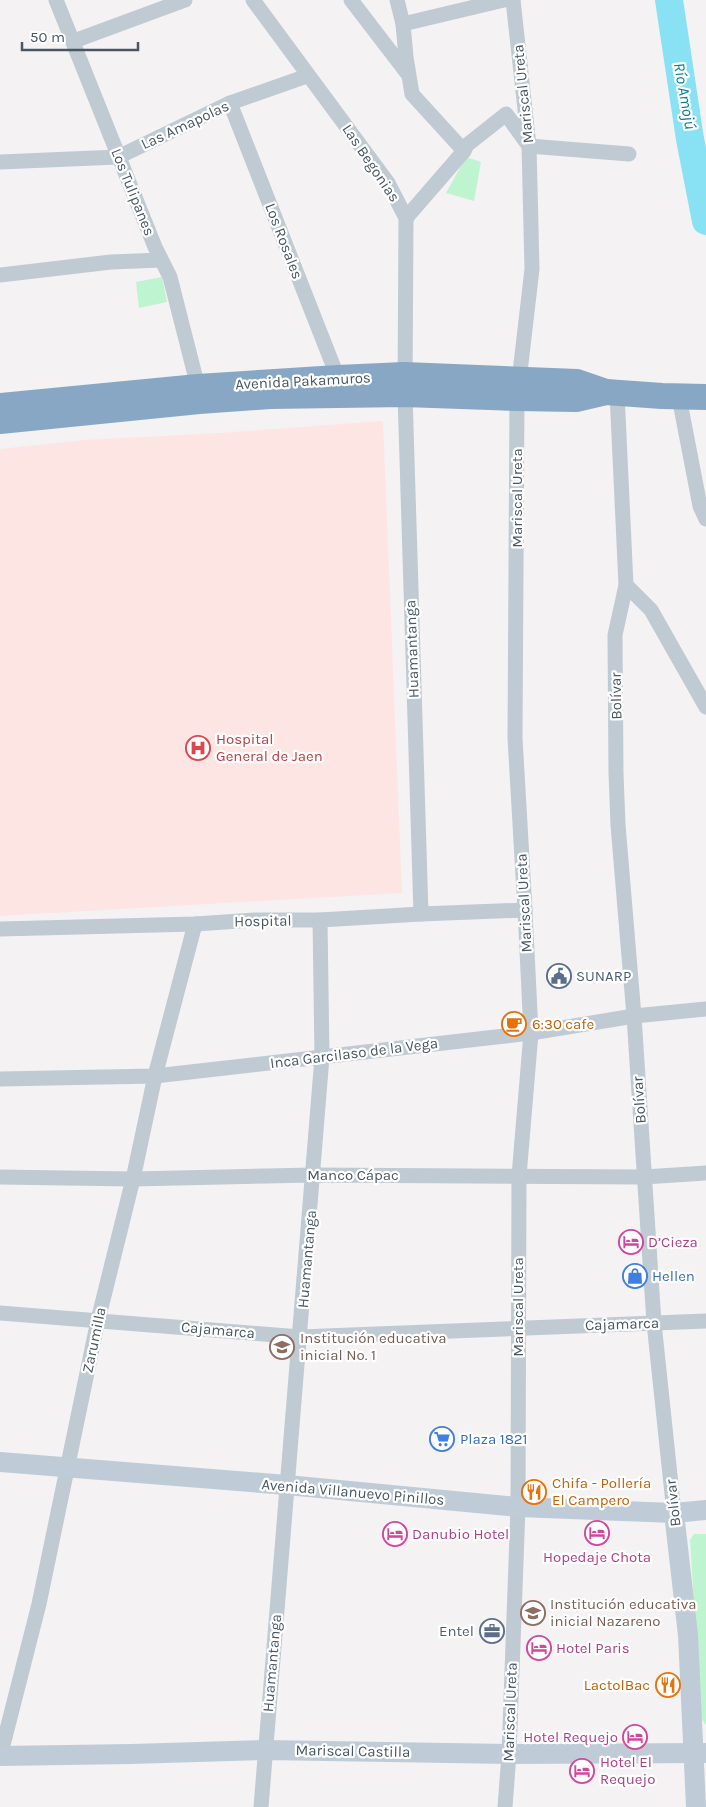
<svg xmlns="http://www.w3.org/2000/svg" width="706" height="1807" viewBox="0 0 706 1807" font-family="Karla,sans-serif">
  <rect width="100%" height="100%" fill="#f5f2f3"/>
  <polygon fill="#fde5e4" points="383,421 402,893 0,916 0,449 85,440 220,433"/>
  <g fill="#bff4d1">
    <polygon points="466,157 481,162 474,201 446,193"/>
    <polygon points="162,277 167,302 139,308 136,282"/>
    <polygon points="694,1534 706,1534 706,1725 701,1718 690,1540"/>
  </g>
  <g fill="none" stroke-linecap="round" stroke-linejoin="round">
    <polyline stroke="#89e2f4" stroke-width="28" points="669,0 690,139 706,221"/>
    <g stroke="#bfcad3" stroke-width="15">
      <polyline points="56,0 155,247 170,277 198,387"/>
      <polyline points="253,0 388,183 406,218 405,394 421,914"/>
      <polyline points="351,0 407,73"/>
      <polyline points="397,0 403,24 406,57 412,94 464,151"/>
      <polyline points="403,24 504,0"/>
      <polyline points="74,41 185,0"/>
      <polyline points="230,103 338,378"/>
      <polyline points="0,162 118,157 230,103 307,76"/>
      <polyline points="406,218 464,151 467,145 506,114 529,146 629,154"/>
      <polyline points="0,275 111,262 161,260"/>
      <polyline points="617,393 626,585 615,635 616,773 618,825 634,1016 654,1323 674,1513"/>
      <polyline points="679,397 700,506 706,519"/>
      <polyline points="626,585 651,610 706,707"/>
      <polyline points="0,929 195,924 255,920 320,920 421,914 525,910"/>
      <polyline points="0,1079 155,1076 531,1033 634,1016 706,1009"/>
      <polyline points="0,1177 133,1179 313,1175 644,1177 706,1173"/>
      <polyline points="0,1313 300,1337 706,1321"/>
      <polyline points="0,1757 39,1604 98,1320 133,1179 155,1076 195,924"/>
      <polyline points="261,1807 322,1057 320,920"/>
      <polyline points="505,1807 509,1754 518,1507 519,1176 531,1033 525,910 515,738 517,398 532,269 529,146 513,0"/>
    </g>
    <g stroke="#bfccd7" stroke-width="20">
      <polyline points="0,1462 287,1485 518,1507 674,1513 706,1510"/>
      <polyline points="674,1513 688,1635 696,1807"/>
      <polyline points="0,1756 131,1754 265,1750 509,1754 706,1753"/>
    </g>
    <g stroke="#87a7c4" stroke-width="26">
      <polyline points="606,392 662,396 706,397"/>
      <polyline points="0,406 198,387 338,378 404,375 577,382 606,392 576,399 517,398 405,394 270,396 199,401 0,421"/>
    </g>
  </g>
  <defs>
    <symbol id="hospital-ring" viewBox="-11 -11 22 22"><circle r="9.5" fill="#fff" stroke="#e0444e" stroke-width="1.5"/><path d="M-5-5h3v3.5h4V-5h3V5h-3V1.5h-4V5h-3Z" fill="#e0444e"/></symbol>
    <symbol id="civic-ring" viewBox="-11 -11 22 22"><circle r="9.5" fill="#fff" stroke="#5c6f8a" stroke-width="1.5"/><path d="M-.6-6.5H3V-4.5H.6V-3L4-1V1h2V6H-6V1h2V-1L-.6-3ZM-1.2 2.5V6h2.4V2.5Z" fill="#5c6f8a"/></symbol>
    <symbol id="cafe-ring" viewBox="-11 -11 22 22"><circle r="9.5" fill="#fff" stroke="#e8710a" stroke-width="1.5"/><path d="M-5.5-4.5H6V0H3Q3 3.5 0 3.5H-2.5Q-5.5 3.5-5.5 0ZM3-3.2v2h1.7v-2ZM-6 4.5H4V6H-6Z" fill="#e8710a"/></symbol>
    <symbol id="hotel-ring" viewBox="-11 -11 22 22"><circle r="9.5" fill="#fff" stroke="#d1479c" stroke-width="1.5"/><path d="M-6-4.5h1.5V1H6V5H4.5V3h-9V5H-6ZM-4 0a1.8 1.8 0 1 1 3.6 0ZM.5 0V-2.5h3Q6-2.5 6 0Z" fill="#d1479c"/></symbol>
    <symbol id="shop-ring" viewBox="-11 -11 22 22"><circle r="9.5" fill="#fff" stroke="#3f7fe0" stroke-width="1.5"/><path d="M-5-2.5h2.3a2.7 3.5 0 0 1 5.4 0H5L5.5 6h-11ZM-1.5-2.5h3a1.5 2.3 0 0 0-3 0Z" fill="#3f7fe0"/></symbol>
    <symbol id="school-ring" viewBox="-11 -11 22 22"><circle r="9.5" fill="#fff" stroke="#8d6e63" stroke-width="1.5"/><path d="M0-5L7-2L0 1L-7-2ZM-4 1L0 2.5L4 1V4Q0 6-4 4Z" fill="#8d6e63"/></symbol>
    <symbol id="supermarket-ring" viewBox="-11 -11 22 22"><circle r="9.5" fill="#fff" stroke="#3f7fe0" stroke-width="1.5"/><path d="M-6-5.5h2.5l.6 2H6L4.5 2H-2.5L-4.4-4H-6ZM-1.5 3.2a1.3 1.3 0 1 0 .1 0ZM3 3.2a1.3 1.3 0 1 0 .1 0Z" fill="#3f7fe0"/></symbol>
    <symbol id="restaurant-ring" viewBox="-11 -11 22 22"><circle r="9.5" fill="#fff" stroke="#e8710a" stroke-width="1.5"/><path d="M-5-6h1v4h1v-4h1v4h1v-4h1v5L-1.5 .5V6h-2V.5L-5-1ZM5-6V6H3V1.5H1.5Q1.5-4 5-6Z" fill="#e8710a"/></symbol>
    <symbol id="office-ring" viewBox="-11 -11 22 22"><circle r="9.5" fill="#fff" stroke="#5c6f8a" stroke-width="1.5"/><path d="M-6-3h4V-5.5h4V-3h4V5H-6ZM-1-4.5V-3h2v-1.5ZM-6 0V1H6V0Z" fill="#5c6f8a"/></symbol>
  </defs>
  <g fill-rule="evenodd">
    <use href="#hospital-ring" x="184" y="734" width="28" height="28"/>
    <use href="#civic-ring" x="545" y="962" width="28" height="28"/>
    <use href="#cafe-ring" x="500" y="1010" width="28" height="28"/>
    <use href="#hotel-ring" x="617" y="1228" width="28" height="28"/>
    <use href="#shop-ring" x="621" y="1262" width="28" height="28"/>
    <use href="#school-ring" x="268" y="1333" width="28" height="28"/>
    <use href="#supermarket-ring" x="428" y="1425" width="28" height="28"/>
    <use href="#restaurant-ring" x="520" y="1478" width="28" height="28"/>
    <use href="#hotel-ring" x="583" y="1519" width="28" height="28"/>
    <use href="#hotel-ring" x="381" y="1520" width="28" height="28"/>
    <use href="#school-ring" x="519" y="1599" width="28" height="28"/>
    <use href="#office-ring" x="478" y="1617" width="28" height="28"/>
    <use href="#hotel-ring" x="525" y="1634" width="28" height="28"/>
    <use href="#restaurant-ring" x="654" y="1671" width="28" height="28"/>
    <use href="#hotel-ring" x="621" y="1723" width="28" height="28"/>
    <use href="#hotel-ring" x="568" y="1757" width="28" height="28"/>
  </g>
  <g text-anchor="middle" dominant-baseline="central" stroke-width="4.5" stroke-linejoin="round" paint-order="stroke">
    <g font-size="15" fill="#485762" stroke="#fff">
      <text transform="translate(523 94) rotate(-96)">Mariscal Ureta</text>
      <text transform="translate(185 125) rotate(-25)">Las Amapolas</text>
      <text transform="translate(371 163) rotate(56)">Las Begonias</text>
      <text transform="translate(133 192) rotate(68)">Los Tulipanes</text>
      <text transform="translate(284 241) rotate(69)">Los Rosales</text>
      <text transform="translate(303 381) rotate(-3)">Avenida Pakamuros</text>
      <text transform="translate(517 498) rotate(-90)">Mariscal Ureta</text>
      <text transform="translate(412 649) rotate(-92)">Huamantanga</text>
      <text transform="translate(616 696) rotate(-91)">Bolívar</text>
      <text transform="translate(524 903) rotate(-93)">Mariscal Ureta</text>
      <text transform="translate(263 921) rotate(-1)">Hospital</text>
      <text transform="translate(354 1053) rotate(-7)">Inca Garcilaso de la Vega</text>
      <text transform="translate(639 1100) rotate(-94)">Bolívar</text>
      <text x="353" y="1175">Manco Cápac</text>
      <text transform="translate(307 1259) rotate(-85)">Huamantanga</text>
      <text transform="translate(518 1307) rotate(-90)">Mariscal Ureta</text>
      <text transform="translate(622 1324) rotate(-2)">Cajamarca</text>
      <text transform="translate(218 1330) rotate(5)">Cajamarca</text>
      <text transform="translate(94 1340) rotate(-78)">Zarumilla</text>
      <text transform="translate(353 1492) rotate(5)">Avenida Villanuevo Pinillos</text>
      <text transform="translate(673 1503) rotate(-96)">Bolívar</text>
      <text transform="translate(272 1663) rotate(-85)">Huamantanga</text>
      <text transform="translate(510 1712) rotate(-88)">Mariscal Ureta</text>
      <text transform="translate(353 1751) rotate(1)">Mariscal Castilla</text>
    </g>
    <g font-size="15" fill="#be3a42" stroke="#fff" text-anchor="start">
      <text x="216" y="739">Hospital<tspan x="216" dy="17">General de Jaen</tspan></text>
    </g>
    <g font-size="15" fill="#4e5e75" stroke="#fff" text-anchor="start">
      <text x="576" y="976">SUNARP</text>
      <text x="474" y="1631" text-anchor="end">Entel</text>
    </g>
    <g font-size="15" fill="#c56008" stroke="#fff" text-anchor="start">
      <text x="532" y="1024">6:30 cafe</text>
      <text x="552" y="1483">Chifa - Pollería<tspan x="552" dy="17">El Campero</tspan></text>
      <text x="650" y="1685" text-anchor="end">LactolBac</text>
    </g>
    <g font-size="15" fill="#b23c85" stroke="#fff" text-anchor="start">
      <text x="648" y="1242">D’Cieza</text>
      <text x="412" y="1534">Danubio Hotel</text>
      <text x="597" y="1557" text-anchor="middle">Hopedaje Chota</text>
      <text x="556" y="1648">Hotel Paris</text>
      <text x="618" y="1737" text-anchor="end">Hotel Requejo</text>
      <text x="600" y="1762">Hotel El<tspan x="600" dy="17">Requejo</tspan></text>
    </g>
    <g font-size="15" fill="#366cbe" stroke="#fff" text-anchor="start">
      <text x="652" y="1276">Hellen</text>
      <text x="460" y="1439">Plaza 1821</text>
    </g>
    <g font-size="15" fill="#785e54" stroke="#fff" text-anchor="start">
      <text x="300" y="1338">Institución educativa<tspan x="300" dy="17">inicial No. 1</tspan></text>
      <text x="550" y="1604">Institución educativa<tspan x="550" dy="17">inicial Nazareno</tspan></text>
    </g>
    <g font-size="16" font-style="italic" fill="#03819b" stroke="#fff">
      <text transform="translate(685 96) rotate(80)">Río Amojú</text>
    </g>
  </g>
  <path d="M22 42v8h116v-8" fill="none" stroke="#485762" stroke-width="2.5"/>
  <text x="30" y="42" font-size="15" fill="#485762" stroke="#ffffff" stroke-width="4" paint-order="stroke">50 m</text>
</svg>
